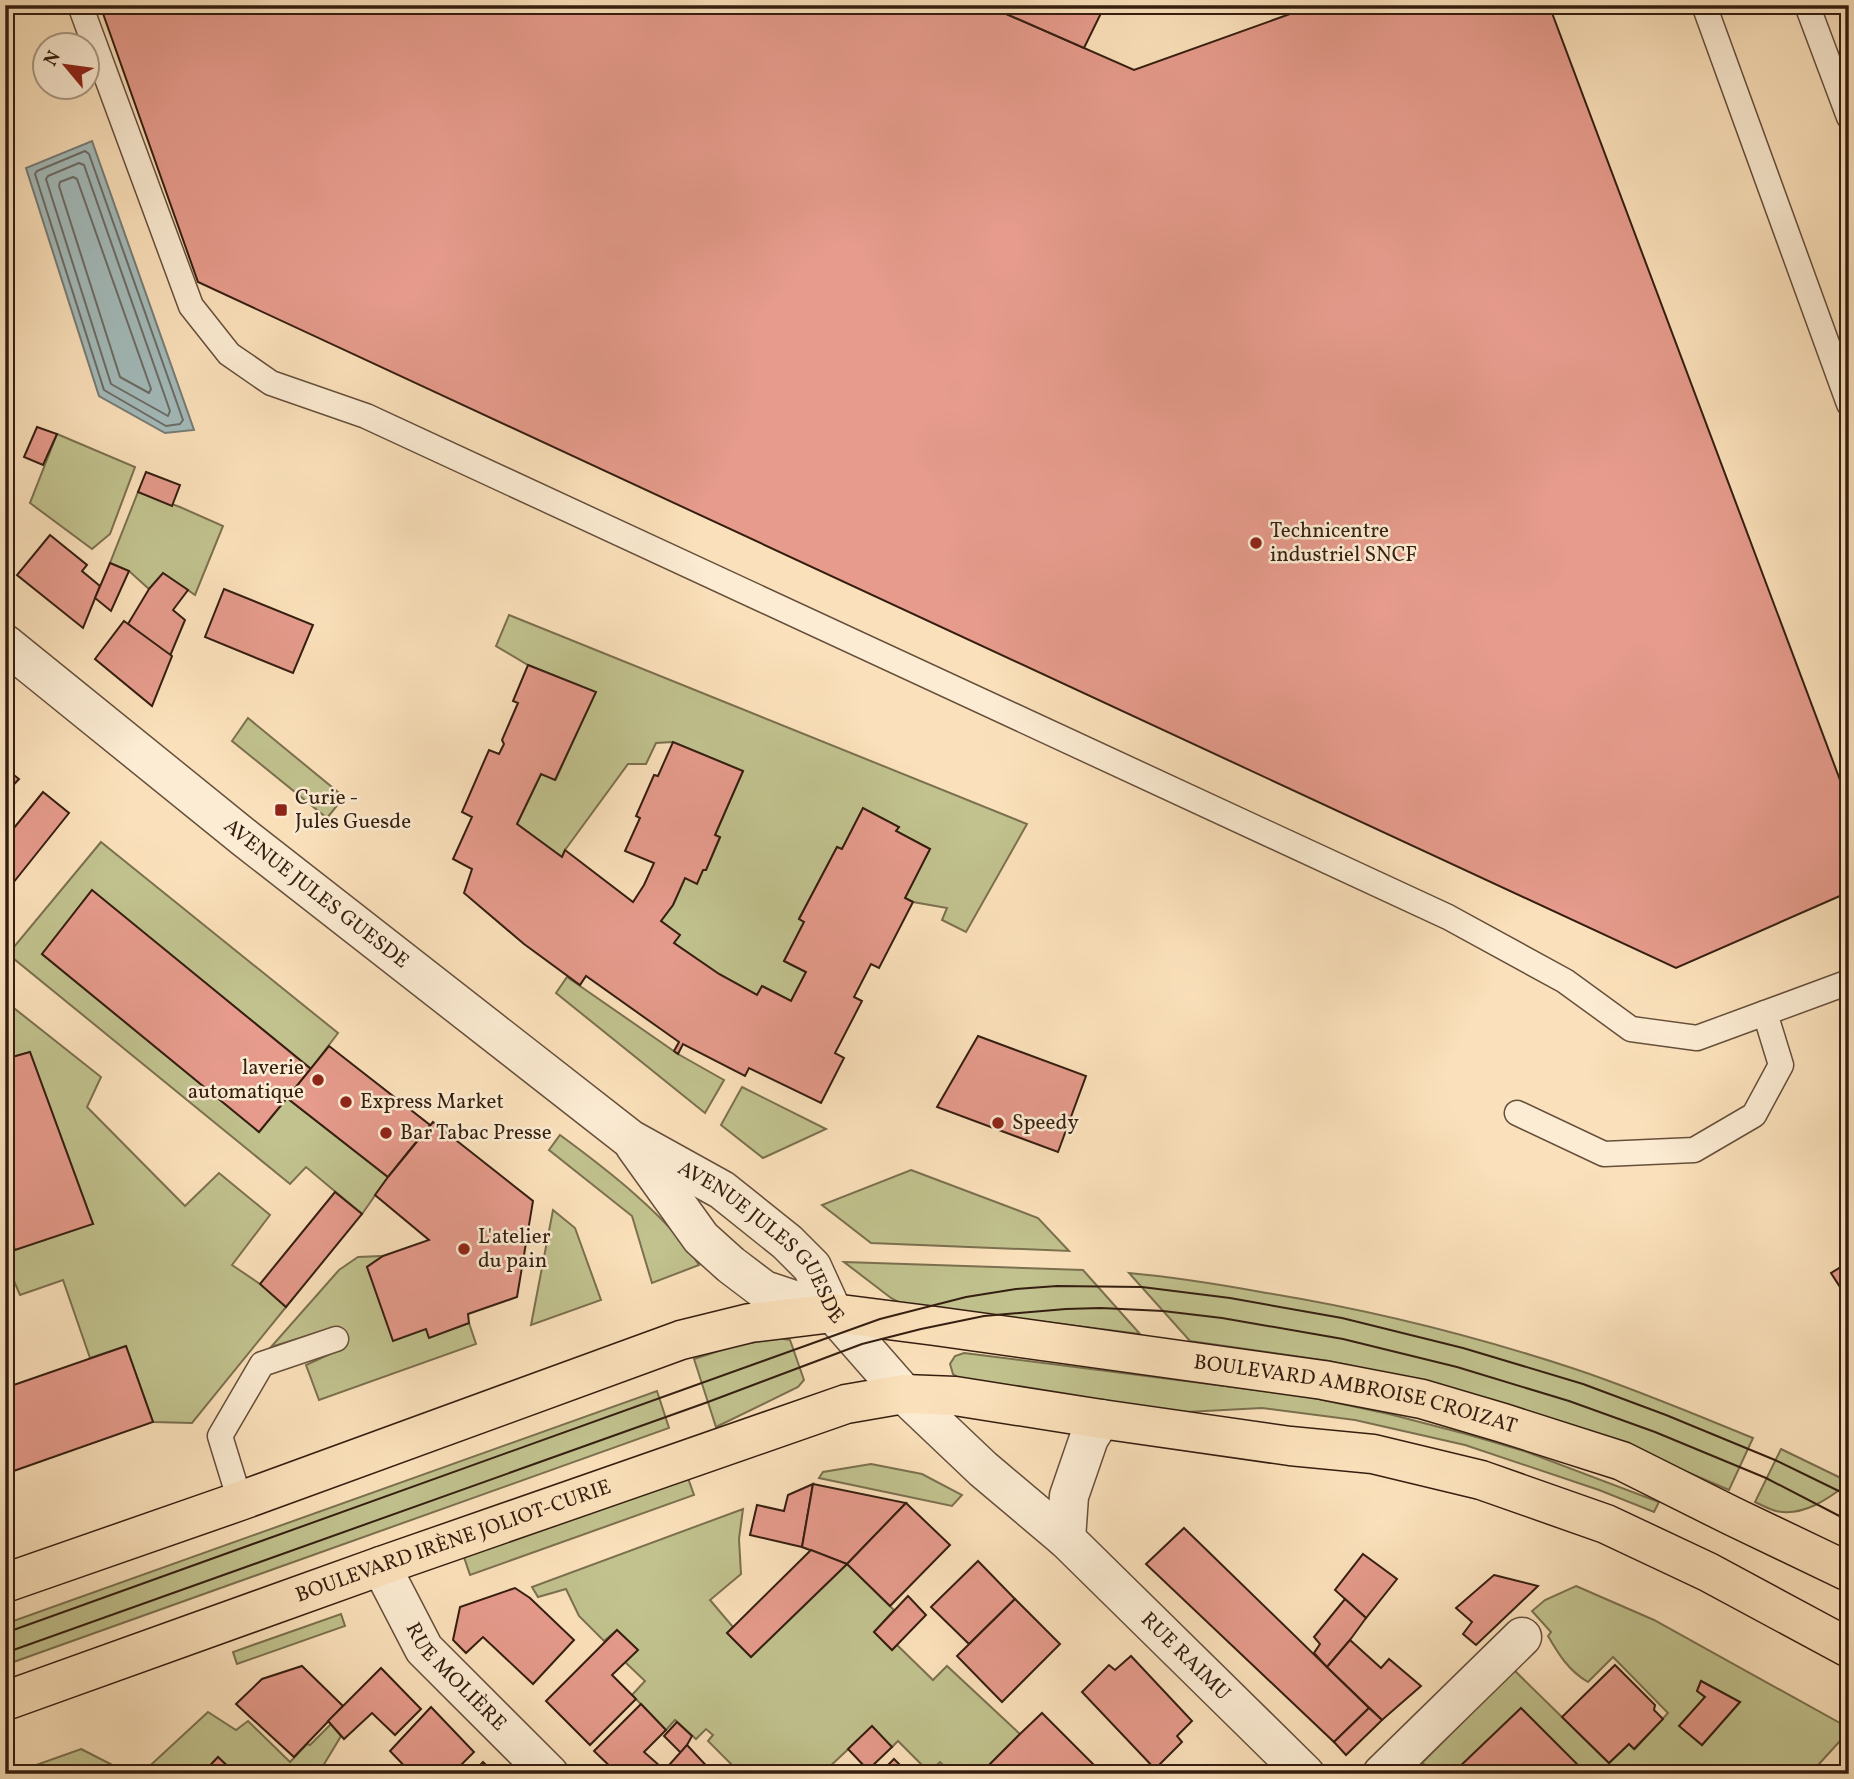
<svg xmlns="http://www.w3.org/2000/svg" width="1854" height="1779" viewBox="0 0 1854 1779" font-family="Vollkorn,serif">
  <rect width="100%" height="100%" fill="#fbe1bb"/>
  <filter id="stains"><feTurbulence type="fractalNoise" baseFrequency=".00286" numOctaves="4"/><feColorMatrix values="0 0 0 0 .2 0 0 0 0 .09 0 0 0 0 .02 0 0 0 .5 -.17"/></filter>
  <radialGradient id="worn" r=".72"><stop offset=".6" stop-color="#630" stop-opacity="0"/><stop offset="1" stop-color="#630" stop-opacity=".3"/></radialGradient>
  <g fill="#c1c28e" stroke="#7b704f" stroke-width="2" fill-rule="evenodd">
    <polygon points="57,434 135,467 110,534 92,549 30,503"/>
    <polygon points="138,492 180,507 223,526 195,595 163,573 149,589 129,571 110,563"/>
    <polygon points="509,615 1027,824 966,932 942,920 947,908 913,902 905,898 930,849 896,831 899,827 863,808 842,849 837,847 799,919 804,922 784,961 806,972 791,1001 762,986 757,995 719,974 674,943 679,935 661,921 673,905 685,878 703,870 706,870 720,838 715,835 743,771 673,742 656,743 646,764 628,764 565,850 562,857 517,824 541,774 556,779 595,692 528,665 496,646"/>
    <polygon points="248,718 344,797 327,818 232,741"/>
    <polygon points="101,842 338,1033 311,1069 92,891 42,954 259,1132 287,1098 388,1177 362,1214 306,1167 290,1184 8,954"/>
    <polygon points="567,977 678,1054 724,1080 705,1113 556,993"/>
    <polygon points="5,1001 101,1077 87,1107 185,1206 219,1173 270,1215 232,1265 260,1284 286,1307 192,1423 153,1422 126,1346 90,1358 63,1280 20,1295 5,1260 5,1222 93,1224 30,1052 5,1059"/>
    <polygon points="742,1087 826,1129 763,1158 721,1125"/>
    <path d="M560 1135C605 1168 669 1217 699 1265L652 1283 632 1216 549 1150Z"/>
    <polygon points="911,1170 1038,1218 1069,1251 871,1243 822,1205"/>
    <polygon points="553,1210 575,1228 601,1300 531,1325"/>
    <polygon points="383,1256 367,1267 426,1329 429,1337 469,1323 476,1344 319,1400 306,1365 339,1350 332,1328 271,1347 339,1270 358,1257"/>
    <polygon points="844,1262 1083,1270 1140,1334 902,1304 891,1298"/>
    <path d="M1129 1273C1173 1277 1217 1284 1261 1292 1367 1309 1472 1335 1575 1369 1635 1389 1694 1414 1753 1438L1729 1490 1629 1447 1400 1376 1329 1361 1190 1341Z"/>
    <polygon points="778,1338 790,1340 804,1380 798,1387 716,1427 694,1359 734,1346"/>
    <polygon points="964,1353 1304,1396 1389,1414 1466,1434 1524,1451 1659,1502 1654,1512 1599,1490 1465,1445 1355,1420 1262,1408 1186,1412 1099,1402 959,1378 953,1374 950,1364 955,1356"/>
    <polygon points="657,1391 669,1428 5,1665 5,1624"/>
    <path d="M1781 1449 1849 1482V1483C1828 1499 1803 1517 1776 1511 1769 1509 1761 1505 1755 1502Z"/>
    <polygon points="871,1464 922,1474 962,1495 952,1506 819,1478 823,1472"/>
    <polygon points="688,1478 694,1495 470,1575 464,1557"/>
    <polygon points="743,1509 739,1539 741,1574 710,1600 733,1627 727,1633 751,1657 847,1564 894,1610 874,1632 892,1650 897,1645 933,1680 947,1666 1020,1734 980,1774 953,1774 940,1762 929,1772 898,1741 892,1747 872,1727 827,1769 832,1774 741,1774 708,1741 713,1735 706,1729 696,1739 675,1720 666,1730 632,1695 645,1681 625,1662 637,1649 617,1630 604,1641 579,1616 566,1589 538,1597 532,1587"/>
    <path d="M1576 1586 1654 1620 1849 1728V1731L1810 1774H1583L1585 1771 1581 1768 1441 1774 1422 1763 1514 1670 1609 1763 1629 1744 1635 1749 1668 1713 1613 1657 1588 1682C1569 1671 1559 1655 1548 1636L1551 1632 1532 1611 1545 1600ZM1701 1681 1740 1702 1702 1745 1680 1726 1705 1697 1697 1691Z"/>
    <polygon points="341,1614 345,1626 237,1664 233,1652"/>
    <polygon points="208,1712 236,1730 248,1721 290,1762 307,1744 310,1745 331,1724 341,1736 320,1771 322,1774 236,1774 218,1757 202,1774 141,1774"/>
    <polygon points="81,1749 130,1774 11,1774"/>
  </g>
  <polygon fill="#a3bbbb" stroke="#777c77" stroke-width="2" points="92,141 194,430 165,433 99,396 26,168"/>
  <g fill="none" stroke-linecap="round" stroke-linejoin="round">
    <g stroke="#6c6c66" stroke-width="2">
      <polygon points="85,151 89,154 183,420 180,424 166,426 104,390 35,174 37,171"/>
      <polygon points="79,163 84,165 170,411 168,416 111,384 46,179 48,176"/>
      <polygon points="73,177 77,179 151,389 149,393 120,377 59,186 60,182"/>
    </g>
  </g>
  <g fill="#e69b8c" stroke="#351e10" stroke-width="2">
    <polygon points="100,5 986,5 1134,70 1315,5 1549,5 1849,804 1849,892 1676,968 198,282"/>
    <polygon points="986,5 1105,5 1084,48"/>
    <polygon points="37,427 57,434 43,465 24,457"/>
    <polygon points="146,472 180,485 172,506 138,492"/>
    <polygon points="50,535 87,565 82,571 100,586 83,628 17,575"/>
    <polygon points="110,563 129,571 111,611 95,598"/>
    <polygon points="163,573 188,590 173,610 185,620 170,656 128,624 149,589"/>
    <polygon points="224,589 313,625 293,673 205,637"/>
    <polygon points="124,621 172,656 152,706 95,659"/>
    <polygon points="528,665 596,692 555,780 541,774 517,824 562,857 565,850 633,902 644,885 654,863 625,851 640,818 636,816 654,775 658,776 673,742 743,771 715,835 720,837 706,870 703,870 697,884 685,878 673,905 661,921 680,935 674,943 719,974 757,995 762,986 791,1001 806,972 784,961 804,922 799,919 837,847 842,849 863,808 899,827 896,831 930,849 905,898 913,902 879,968 871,964 854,997 862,1001 835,1053 844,1058 821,1103 749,1068 745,1076 683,1044 678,1054 674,1051 679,1042 586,976 580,985 524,944 464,893 472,869 453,859 472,817 462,812 489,750 499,754 504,744 502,740 518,703 513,701"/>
    <polygon points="5,768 19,779 5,794"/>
    <polygon points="43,792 69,813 5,893 5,839"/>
    <polygon points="92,890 311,1069 259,1132 42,954"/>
    <polygon points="978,1036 1086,1076 1058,1152 937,1107"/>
    <polygon points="329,1046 430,1125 388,1177 287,1098"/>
    <polygon points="30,1052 93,1224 15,1250 5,1222 5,1059"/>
    <polygon points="433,1122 533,1201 517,1297 468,1314 469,1323 429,1338 426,1329 393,1341 367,1267 383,1256 429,1240 375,1195 388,1177"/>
    <polygon points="335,1192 362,1214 286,1307 260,1284"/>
    <polygon points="1849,1262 1849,1301 1831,1273"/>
    <polygon points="126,1346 153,1422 5,1474 5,1388"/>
    <polygon points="813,1484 802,1547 750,1535 757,1505 784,1511 788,1495"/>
    <polygon points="813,1484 906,1503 847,1564 802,1547"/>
    <polygon points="906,1503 950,1545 890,1606 847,1564"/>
    <polygon points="1184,1528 1369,1708 1334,1742 1146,1564"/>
    <polygon points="811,1550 847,1564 751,1657 727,1633"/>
    <polygon points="1363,1554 1397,1579 1366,1618 1335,1590"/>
    <polygon points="978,1561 1015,1599 969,1644 931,1607"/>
    <polygon points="1494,1575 1538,1586 1476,1645 1463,1634 1472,1622 1456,1608"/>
    <polygon points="515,1588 530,1598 574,1640 533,1684 483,1637 466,1653 453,1640 460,1607"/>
    <polygon points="908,1596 926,1615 892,1650 874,1632"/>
    <polygon points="1015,1599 1060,1644 1002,1702 957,1656"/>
    <polygon points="1345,1599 1366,1618 1350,1640 1327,1667 1314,1653 1320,1644 1314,1637"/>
    <polygon points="617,1630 638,1650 612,1675 636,1699 590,1745 546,1701"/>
    <polygon points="1350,1640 1381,1668 1389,1659 1421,1686 1382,1720 1327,1667"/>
    <polygon points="1131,1656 1192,1721 1177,1736 1182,1742 1155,1769 1082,1692 1109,1665 1115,1670"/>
    <polygon points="1615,1665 1655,1705 1654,1710 1663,1719 1634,1749 1629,1744 1609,1763 1562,1717"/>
    <polygon points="302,1666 343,1706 294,1757 236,1704 262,1679"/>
    <polygon points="381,1668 421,1709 395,1735 372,1713 344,1739 328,1721"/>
    <polygon points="1701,1681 1740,1702 1702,1745 1679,1726 1705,1697 1697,1691"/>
    <polygon points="641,1704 666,1730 644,1752 660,1766 653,1774 618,1774 594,1751"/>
    <polygon points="431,1707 474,1752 452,1774 412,1774 390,1751"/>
    <polygon points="1369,1708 1382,1720 1346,1755 1334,1742"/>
    <polygon points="1521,1708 1581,1768 1575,1774 1455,1774 1454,1772"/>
    <polygon points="1042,1713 1103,1774 980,1774 1020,1734"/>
    <polygon points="677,1722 692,1736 687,1745 681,1753 664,1736"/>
    <polygon points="872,1726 892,1747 868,1770 848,1749"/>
    <polygon points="687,1745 714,1774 661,1774"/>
    <polygon points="218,1757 236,1774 202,1774"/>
    <polygon points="894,1759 909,1774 879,1774"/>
    <polygon points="483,1762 495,1774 472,1774"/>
  </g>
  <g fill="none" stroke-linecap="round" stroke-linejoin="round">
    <defs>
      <g id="service">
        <polyline points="80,5 191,306 229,354 271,383 366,416 1448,917 1565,981 1631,1029 1697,1038 1765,1013"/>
        <polyline points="1704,5 1849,404"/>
        <polyline points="1807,5 1849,117"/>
        <polyline points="1517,1113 1604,1154 1694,1150 1754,1115 1781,1065 1765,1013 1849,982"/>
        <polyline points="240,1501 220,1436 262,1364 336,1339"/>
      </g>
      <g id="minor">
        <path id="s1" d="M904 1394 983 1469 1066 1539 1305 1774"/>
        <polyline points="1066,1539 1069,1496 1089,1438 1101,1419"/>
        <path id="s2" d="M381 1566 424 1649 549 1774"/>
        <polyline points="1382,1774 1522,1637"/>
      </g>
      <g id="tertiary">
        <path id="s3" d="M5 644 246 839 630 1139 722 1190 787 1242 812 1267 833 1313 904 1394"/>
        <polyline points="635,1146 701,1238 731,1265 764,1290 833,1313"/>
      </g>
      <g id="primary">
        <path id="s4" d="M5 1583 240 1501 681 1340 750 1323 833 1313 935 1326 1323 1380 1422 1399 1503 1423 1622 1461 1732 1516 1849 1572"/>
        <path id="s5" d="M5 1701 381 1566 846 1404 904 1394 955 1396 1101 1419 1290 1446 1373 1454 1481 1480 1606 1524 1708 1572 1849 1648"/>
      </g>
    </defs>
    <use href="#service" stroke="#664f3b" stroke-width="27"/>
    <use href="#minor" stroke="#664f3b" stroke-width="41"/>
    <use href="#tertiary" stroke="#664f3b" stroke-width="41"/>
    <use href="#primary" stroke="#351e10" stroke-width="41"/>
    <use href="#service" stroke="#fcecd3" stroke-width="24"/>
    <use href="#minor" stroke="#fcecd3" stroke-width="38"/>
    <use href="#tertiary" stroke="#fcecd3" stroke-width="38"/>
    <use href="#primary" stroke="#fbe1bb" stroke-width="38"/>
    <g stroke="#351e10" stroke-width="2">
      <polyline points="5,1633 880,1319 966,1297 1016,1289 1057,1286 1142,1287 1230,1298 1342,1318 1463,1348 1583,1384 1666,1415 1775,1460 1849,1496"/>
      <polyline points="5,1653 708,1402 862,1344 921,1329 984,1316 1066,1309 1101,1308 1163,1311 1222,1318 1343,1339 1457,1367 1569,1401 1655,1432 1766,1478 1849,1521"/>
    </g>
  </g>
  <g fill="#8f2418" stroke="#fcecd3" stroke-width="2.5">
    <circle cx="1256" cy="543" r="7"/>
    <rect x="274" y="803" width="14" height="14" rx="3.5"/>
    <circle cx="318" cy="1080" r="7"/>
    <circle cx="346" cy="1102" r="7"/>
    <circle cx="998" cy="1123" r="7"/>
    <circle cx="386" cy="1133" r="7"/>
    <circle cx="464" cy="1249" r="7"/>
  </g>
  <g text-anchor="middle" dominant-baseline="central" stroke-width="5" stroke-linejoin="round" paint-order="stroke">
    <g font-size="21" fill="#351e10" stroke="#fcecd3" text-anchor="start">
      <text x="1270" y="531">Technicentre<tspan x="1270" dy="24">industriel SNCF</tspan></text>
      <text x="295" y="798">Curie -<tspan x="295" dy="24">Jules Guesde</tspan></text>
      <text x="304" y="1068" text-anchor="end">laverie<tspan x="304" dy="24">automatique</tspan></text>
      <text x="360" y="1102">Express Market</text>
      <text x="1012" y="1123">Speedy</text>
      <text x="400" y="1133">Bar Tabac Presse</text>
      <text x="478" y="1237">L'atelier<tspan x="478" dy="24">du pain</tspan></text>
    </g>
    <g font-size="21" fill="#351e10" stroke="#fcecd3">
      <text stroke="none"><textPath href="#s3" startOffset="399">AVENUE JULES GUESDE</textPath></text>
      <text stroke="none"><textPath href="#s3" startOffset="968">AVENUE JULES GUESDE</textPath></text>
      <text stroke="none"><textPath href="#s4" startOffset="1402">BOULEVARD AMBROISE CROIZAT</textPath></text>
      <text stroke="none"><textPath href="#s5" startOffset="476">BOULEVARD IRÈNE JOLIOT-CURIE</textPath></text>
      <text stroke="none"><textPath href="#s1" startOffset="385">RUE RAIMU</textPath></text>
      <text stroke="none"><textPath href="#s2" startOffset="135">RUE MOLIÈRE</textPath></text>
    </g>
  </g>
  <rect width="1854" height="1779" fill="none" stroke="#fbe1bb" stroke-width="28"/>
  <rect x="7" y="7" width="1840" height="1765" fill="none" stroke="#351e10" stroke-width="3.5"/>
  <rect x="14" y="14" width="1826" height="1751" fill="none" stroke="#351e10" stroke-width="2"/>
  <g transform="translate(66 66) rotate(299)"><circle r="33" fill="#fcecd3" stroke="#ac9a85" stroke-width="2"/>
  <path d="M0-5L12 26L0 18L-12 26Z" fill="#8f2418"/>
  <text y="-10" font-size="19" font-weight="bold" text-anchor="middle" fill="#351e10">N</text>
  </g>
  <rect width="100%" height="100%" filter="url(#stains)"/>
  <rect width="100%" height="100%" fill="url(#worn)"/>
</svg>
